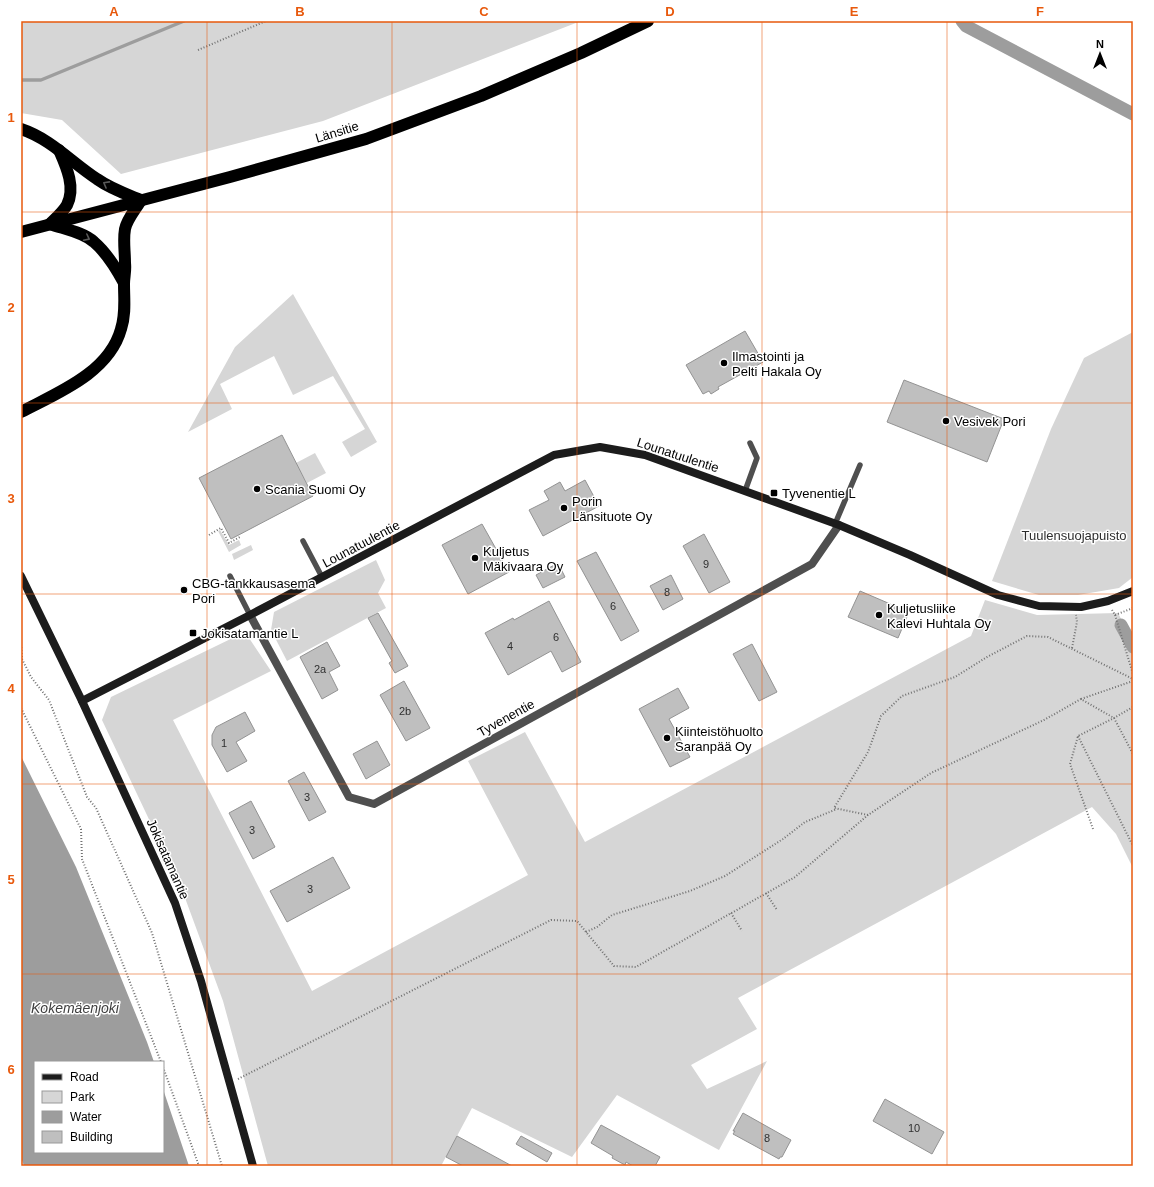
<svg xmlns="http://www.w3.org/2000/svg" width="1154" height="1187" viewBox="0 0 1154 1187" font-family="Helvetica,sans-serif">
  <rect width="100%" height="100%" fill="#fff"/>
  <g fill="#d6d6d6">
    <polygon points="21,21 581,21 323,121 121,174 62,120 21,113"/>
    <polygon points="293,294 377,442 351,457 342,442 365,429 333,376 293,395 274,356 220,384 232,409 188,432 235,347"/>
    <polygon points="1133,332 1133,577 1119,588 1078,595 1039,595 992,581 1051,429 1084,358"/>
    <polygon points="315,453 326,473 307,483 296,463"/>
    <polygon points="220,530 229,545 239,540 241,545 229,552 218,531"/>
    <polygon points="251,545 253,550 234,560 232,554"/>
    <polygon points="376,560 385,580 378,593 386,608 287,661 271,630 274,612"/>
    <polygon points="985,600 1037,615 1118,613 1133,642 1133,868 1116,834 1092,807 738,998 757,1029 691,1065 707,1089 767,1061 719,1150 617,1095 572,1157 472,1108 441,1166 268,1166 223,1001 181,887 102,720 111,697 245,632 271,671 173,720 312,991 528,875 468,761 525,732 585,842 971,636"/>
  </g>
  <polygon fill="#9d9d9d" points="21,756 76,867 147,1042 154,1062 35,1062 35,1152 163,1152 163,1089 189,1166 24,1166 21,1157"/>
  <g fill="none" stroke-linecap="round" stroke-linejoin="round">
    <polyline stroke="#9d9d9d" stroke-width="3.5" points="21,80 41,80 184,21"/>
    <g stroke="#9d9d9d" stroke-width="13">
      <polyline points="962,21 966,26 1133,114"/>
      <polyline points="1121,625 1133,647"/>
    </g>
  </g>
  <g fill="#bfbfbf" stroke="#939393">
    <polygon points="745,331 763,362 718,387 719,389 711,394 709,391 703,394 686,365"/>
    <polygon points="904,380 1004,419 987,462 887,422"/>
    <polygon points="282,435 313,496 231,539 199,478"/>
    <polygon points="585,480 599,506 543,536 529,510 549,500 544,491 560,482 565,491"/>
    <polygon points="482,524 509,572 468,594 442,545"/>
    <polygon points="704,534 730,582 709,593 683,546"/>
    <polygon points="596,552 639,631 621,641 577,561"/>
    <polygon points="558,563 565,577 543,588 536,575"/>
    <polygon points="671,575 683,599 663,610 650,586"/>
    <polygon points="860,591 909,612 898,638 848,617"/>
    <polygon points="549,601 581,662 562,672 551,651 508,675 485,633 513,618 514,620"/>
    <polygon points="378,613 408,666 395,673 389,663 392,661 368,618"/>
    <polygon points="327,642 340,666 329,672 338,690 322,699 300,657"/>
    <polygon points="752,644 777,692 759,701 733,654"/>
    <polygon points="404,681 430,728 406,741 380,695"/>
    <polygon points="678,688 689,708 669,719 690,757 670,767 639,709"/>
    <polygon points="245,712 255,731 236,742 247,761 227,772 212,745 212,735 216,727"/>
    <polygon points="377,741 390,765 366,779 353,754"/>
    <polygon points="304,772 326,812 309,821 288,781"/>
    <polygon points="251,801 275,847 253,859 229,813"/>
    <polygon points="333,857 350,888 287,922 270,891"/>
    <polygon points="885,1099 944,1132 932,1154 873,1121"/>
    <polygon points="743,1113 791,1140 782,1157 780,1157 779,1159 733,1134 735,1131 733,1131"/>
    <polygon points="601,1125 660,1157 655,1166 633,1166 626,1162 625,1165 612,1158 613,1156 591,1143"/>
    <polygon points="457,1136 512,1166 463,1166 446,1157"/>
    <polygon points="521,1136 552,1153 547,1162 516,1144"/>
  </g>
  <g fill="none" stroke-linecap="round" stroke-linejoin="round">
    <g stroke="#717171" stroke-width="2" stroke-dasharray="1 2" stroke-linecap="butt">
      <polyline points="198,50 266,21"/>
      <polyline points="209,535 221,528 229,543 240,537"/>
      <polyline points="1112,610 1115,615 1133,608"/>
      <polyline points="1115,615 1133,674"/>
      <polyline points="21,644 22,659 31,677 49,700 87,797 96,808 152,933 222,1166"/>
      <polyline points="1072,648 1077,622 1076,615"/>
      <polyline points="1081,699 1133,681"/>
      <polyline points="21,708 81,829 82,859 161,1062"/>
      <polyline points="1078,736 1133,846"/>
      <polyline points="868,815 834,808 868,752 881,716 902,696 955,677 987,657 1027,636 1048,637 1133,679"/>
      <polyline points="1093,829 1070,764 1078,736 1114,718 1133,707"/>
      <polyline points="766,893 777,910"/>
      <polyline points="731,913 742,931"/>
      <polyline points="586,932 597,927 612,915 690,891 725,876 783,839 805,822 837,809"/>
      <polyline points="163,1067 199,1166"/>
      <polyline points="238,1079 551,920 577,921 614,966 636,967 795,877 868,815 931,773 1044,720 1081,699 1114,718 1133,754"/>
    </g>
    <g stroke="#4f4f4f" stroke-width="5.5">
      <polyline points="745,491 757,458 750,443"/>
      <polyline points="835,524 860,465"/>
      <polyline points="303,541 322,577"/>
      <polyline points="230,576 250,615"/>
    </g>
    <polyline stroke="#4f4f4f" stroke-width="8" points="250,615 349,797 374,804 812,564 839,525"/>
    <g stroke="#1c1c1c" stroke-width="8">
      <polyline points="21,576 82,701 175,903 201,981 253,1166"/>
      <polyline points="82,701 250,615 554,455 600,447 645,455 839,525 910,555 998,595 1039,606 1081,607 1108,601 1133,591"/>
    </g>
    <g stroke="#000" stroke-width="12">
      <path d="M21 129C51 139 71 162 97 179 111 189 126 194 141 200"/>
      <path d="M50 224C64 229 83 232 94 242 107 253 116 268 124 283"/>
      <path d="M50 224C56 218 63 212 67 205 76 187 66 166 59 150"/>
      <polyline points="21,232 230,177 366,139 481,96 581,53 648,21"/>
      <path d="M21 412C57 393 109 373 121 329 126 314 124 299 124 284 124 277 126 270 125 263 125 251 123 240 125 229 127 219 136 209 141 200"/>
    </g>
  </g>
  <defs><path id="oneway-chevron" d="M-2-3.5L2.5 0L-2 3.5" fill="none" stroke-width="1.6" stroke-linecap="round" stroke-linejoin="round"/></defs>
  <g stroke="#595959">
    <use href="#oneway-chevron" transform="translate(106 184) rotate(-151)"/>
    <use href="#oneway-chevron" transform="translate(87 238) rotate(27)"/>
  </g>
  <path fill="none" stroke="#e8590c" stroke-width="1" stroke-opacity="0.55" d="M207 21V1166M392 21V1166M577 21V1166M762 21V1166M947 21V1166M21 212H1133M21 403H1133M21 594H1133M21 784H1133M21 974H1133"/>
  <g fill="#000" stroke="#fff" stroke-width="1.5">
    <circle cx="724" cy="363" r="4"/>
    <circle cx="946" cy="421" r="4"/>
    <circle cx="257" cy="489" r="4"/>
    <rect x="770" y="489" width="8" height="8" rx="2"/>
    <circle cx="564" cy="508" r="4"/>
    <circle cx="475" cy="558" r="4"/>
    <circle cx="184" cy="590" r="4"/>
    <circle cx="879" cy="615" r="4"/>
    <rect x="189" y="629" width="8" height="8" rx="2"/>
    <circle cx="667" cy="738" r="4"/>
  </g>
  <g text-anchor="middle" dominant-baseline="central" stroke-width="3" stroke-linejoin="round" paint-order="stroke">
    <g font-size="11" fill="#303030">
      <text x="706" y="564">9</text>
      <text x="667" y="592">8</text>
      <text x="613" y="606">6</text>
      <text x="556" y="637">6</text>
      <text x="510" y="646">4</text>
      <text x="320" y="669">2a</text>
      <text x="405" y="711">2b</text>
      <text x="224" y="743">1</text>
      <text x="307" y="797">3</text>
      <text x="252" y="830">3</text>
      <text x="310" y="889">3</text>
      <text x="914" y="1128">10</text>
      <text x="767" y="1138">8</text>
    </g>
    <g font-size="13" fill="#000" stroke="#fff">
      <text transform="translate(337 132) rotate(-17)">Länsitie</text>
      <text transform="translate(678 455) rotate(18)">Lounatuulentie</text>
      <text transform="translate(361 544) rotate(-28)">Lounatuulentie</text>
      <text transform="translate(506 718) rotate(-29)">Tyvenentie</text>
      <text transform="translate(168 859) rotate(66)">Jokisatamantie</text>
    </g>
    <g font-size="13" fill="#000" stroke="#fff" text-anchor="start">
      <text x="732" y="356">Ilmastointi ja<tspan x="732" dy="15">Pelti Hakala Oy</tspan></text>
      <text x="954" y="421">Vesivek Pori</text>
      <text x="265" y="489">Scania Suomi Oy</text>
      <text x="782" y="493">Tyvenentie L</text>
      <text x="572" y="501">Porin<tspan x="572" dy="15">Länsituote Oy</tspan></text>
      <text x="483" y="551">Kuljetus<tspan x="483" dy="15">Mäkivaara Oy</tspan></text>
      <text x="192" y="583">CBG-tankkausasema<tspan x="192" dy="15">Pori</tspan></text>
      <text x="887" y="608">Kuljetusliike<tspan x="887" dy="15">Kalevi Huhtala Oy</tspan></text>
      <text x="201" y="633">Jokisatamantie L</text>
      <text x="675" y="731">Kiinteistöhuolto<tspan x="675" dy="15">Saranpää Oy</tspan></text>
    </g>
    <g font-size="13" fill="#2d2d2d" stroke="#fff">
      <text x="1074" y="535">Tuulensuojapuisto</text>
    </g>
    <g font-size="14" font-style="italic" fill="#3e3e3e" stroke="#fff">
      <text x="75" y="1008">Kokemäenjoki</text>
    </g>
  </g>
  <rect width="1154" height="1187" fill="none" stroke="#ffffff" stroke-width="44"/>
  <rect x="34" y="1061" width="130" height="92" fill="#ffffff" stroke="#999999"/>
  <rect x="42" y="1074" width="20" height="6" fill="#1c1c1c" stroke="#999999"/>
  <text x="70" y="1081" font-size="12" fill="#000000">Road</text>
  <rect x="42" y="1091" width="20" height="12" fill="#d6d6d6" stroke="#999999"/>
  <text x="70" y="1101" font-size="12" fill="#000000">Park</text>
  <rect x="42" y="1111" width="20" height="12" fill="#9d9d9d" stroke="#999999"/>
  <text x="70" y="1121" font-size="12" fill="#000000">Water</text>
  <rect x="42" y="1131" width="20" height="12" fill="#bfbfbf" stroke="#999999"/>
  <text x="70" y="1141" font-size="12" fill="#000000">Building</text>
  <g transform="translate(1100 54)" stroke="#ffffff" stroke-width="3" paint-order="stroke">
  <path d="M0-3L7 15L0 10L-7 15Z" fill="#000000"/>
  <text y="-6" font-size="11" font-weight="bold" text-anchor="middle" fill="#000000">N</text>
  </g>
  <rect x="22" y="22" width="1110" height="1143" fill="none" stroke="#e8590c" stroke-width="1.5"/>
  <g font-size="13" text-anchor="middle" font-weight="bold" fill="#e8590c">
    <text x="114" y="16">A</text>
    <text x="300" y="16">B</text>
    <text x="484" y="16">C</text>
    <text x="670" y="16">D</text>
    <text x="854" y="16">E</text>
    <text x="1040" y="16">F</text>
    <text x="11" y="122">1</text>
    <text x="11" y="312">2</text>
    <text x="11" y="503">3</text>
    <text x="11" y="693">4</text>
    <text x="11" y="884">5</text>
    <text x="11" y="1074">6</text>
  </g>
</svg>
